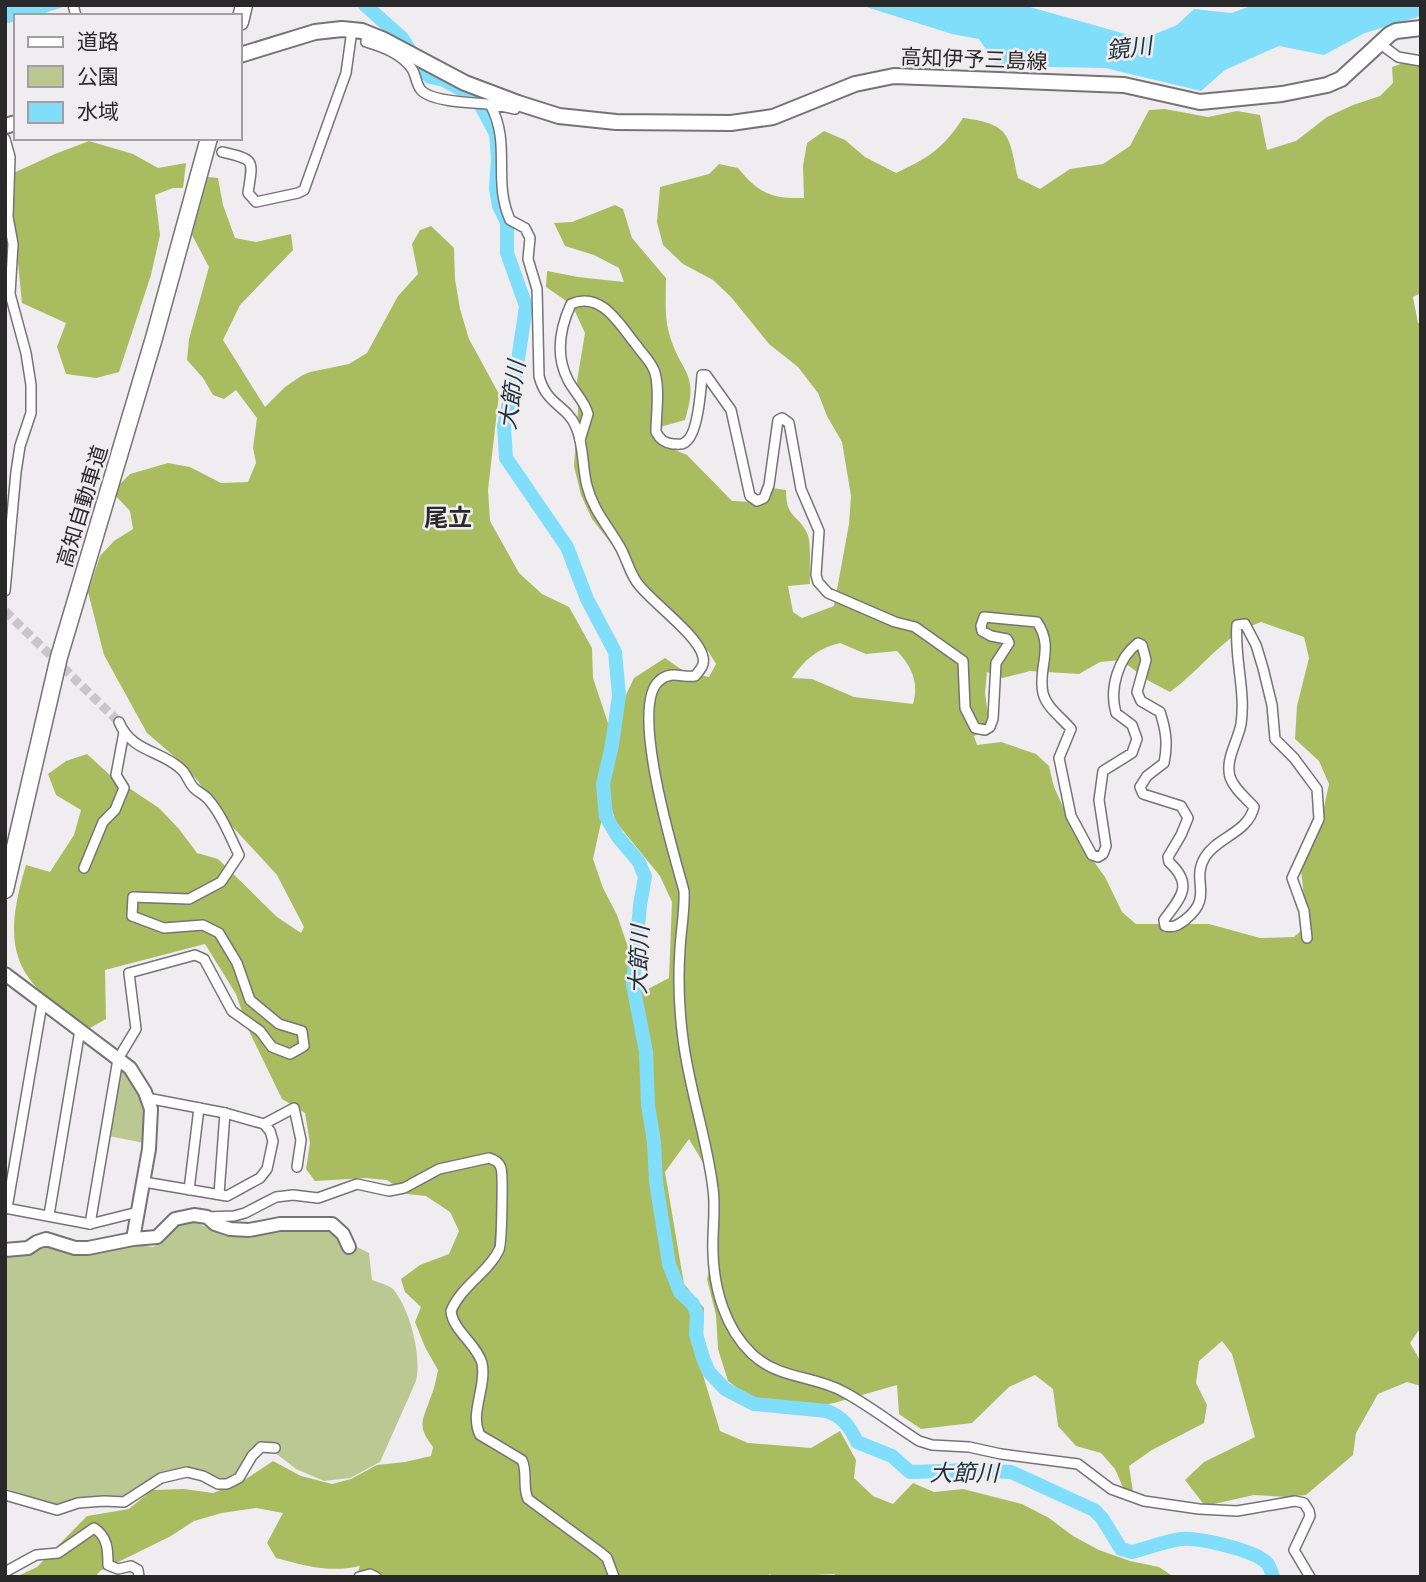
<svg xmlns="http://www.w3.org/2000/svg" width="1426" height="1582" viewBox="0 0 1426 1582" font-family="Lato,'Noto Sans JP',sans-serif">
  <rect width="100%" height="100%" fill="#f0edf1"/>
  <g fill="#bbc891">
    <path d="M123 1070C134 1077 146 1101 146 1114 147 1123 145 1134 144 1143L109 1136 118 1072Z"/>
    <path d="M193 1221 225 1236H255L275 1229 331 1230 336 1233 344 1246 357 1247 369 1253 372 1280C378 1282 388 1285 393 1289 410 1309 422 1356 416 1381L380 1462 350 1478 324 1481 296 1469 274 1452 275 1447 261 1444 252 1447C247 1457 241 1474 230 1478 214 1484 198 1468 182 1469 160 1469 147 1485 129 1495 118 1501 87 1500 75 1498L74 1502 58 1506 5 1488V1256L15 1257 47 1246 130 1244 153 1247 162 1242 176 1226Z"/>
  </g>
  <g fill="#a9bc5f" fill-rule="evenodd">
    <path d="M1421 57V293L1413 297 1418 323H1421V1327L1410 1343 1421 1362V1386L1407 1382 1378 1394 1356 1433 1353 1455 1306 1495 1287 1497 1254 1495 1205 1506 1185 1480 1204 1462 1255 1437 1232 1354 1222 1341 1199 1361 1196 1383 1207 1405 1204 1423 1152 1450 1129 1466 1133 1492H1125L1115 1469 1101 1453 1076 1446 1058 1426 1053 1389 1035 1375 1009 1387 972 1423 921 1429 899 1414 897 1385 834 1403 804 1408H782L751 1398 728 1381 718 1349 716 1315 707 1279 716 1243 708 1171 689 1139 665 1172 684 1284 704 1308 702 1372 720 1431 748 1443 811 1448 840 1431 856 1460 854 1478 873 1496 893 1504 913 1483 934 1492 963 1489 1022 1504 1049 1518 1073 1536 1099 1550 1130 1561 1159 1567 1174 1577H839L834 1574 775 1577 769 1574 768 1577H356L360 1566C331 1573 305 1566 276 1558L267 1543 283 1513 256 1508 222 1513 194 1521 171 1536 100 1571 95 1577H16L37 1567 87 1516 129 1509 152 1490 184 1489 213 1493 243 1481 273 1461 301 1476 332 1484 351 1479 377 1465 405 1462 431 1456 433 1447C417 1426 422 1422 430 1399 434 1390 436 1380 438 1370L425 1347 415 1322 421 1307 405 1292 401 1279 420 1265 449 1254 459 1231 450 1212 426 1196 407 1194 387 1180 366 1178 315 1181 306 1169 310 1143 305 1113 282 1099 248 1029 236 994 205 944 105 970 106 1019 90 1028C14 982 0 951 26 865L50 872 74 835 81 810 56 795 48 774 66 761 87 754 111 776 159 808 179 829 197 853 218 859 277 917 301 933 304 927 277 875 217 810 198 781 175 757 147 733 104 655 88 592 100 556 114 541 133 529 130 511 112 492 130 474 168 463 190 467 221 483 248 482 256 463 253 448 257 418 236 390 224 399 213 395 203 378 187 360 189 339 209 267 192 235 208 177 218 178 223 205 235 238 256 242 291 234 293 250 240 305 223 340 265 407 285 387 301 376 310 372 349 364 367 353 398 296 418 274 412 244 420 230 431 226 454 248 455 279 460 309 469 339 499 394 488 490 490 521 519 573 542 594 569 607 592 648 593 678 610 729 634 678 665 658 685 672 709 677 716 664 708 651 656 605 643 584 592 519 581 495 574 466 578 409 577 381 585 333 572 305 546 287 547 271 578 277 624 282 619 268 594 255 565 246 554 223 572 222 615 205 623 209 632 238 666 278C666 296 664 315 669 333 681 376 700 370 685 420L660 427 658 443 687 455 732 501 754 502 772 488 786 490C786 519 798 514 807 533 812 543 809 572 810 584L788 586 793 612 802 618 834 606 849 524 851 496 842 442 827 416 818 393 798 367 769 344 731 297 713 280 683 264 663 245 657 222 660 187 709 174 719 164 738 168C758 193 772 199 804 198L803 166 807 143 824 131 845 140 865 157 896 173C928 158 943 149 963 118 1011 124 1009 136 1018 178L1040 189 1070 169 1103 164 1130 146 1149 110 1165 109 1208 117 1237 111 1260 115 1267 150 1296 141 1327 117 1353 105 1380 96 1393 83 1392 67ZM1261 622 1304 637 1309 658 1297 706 1295 739 1319 761 1329 784 1322 816 1301 870 1307 925 1294 937 1260 938 1209 924H1136L1122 912 1105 877 1092 859 1069 820 1054 787 1049 766 1036 754 1001 742 977 745 974 736 990 728 985 693 987 672 1003 678 1030 671 1079 674 1100 662 1121 660 1149 681 1170 692C1202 669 1223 635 1261 622ZM840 643 866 654 897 651C912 667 919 682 913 704L854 697 812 679 792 678C804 660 818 648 840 643ZM607 795 616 822 660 876 672 902 669 978 644 991 626 985 631 956 617 915 603 888 593 859Z"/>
    <polygon points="89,141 133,154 158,168 186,163 183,188 173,188 155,195 160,235 151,275 119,372 96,378 66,374 57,347 66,323 22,303 9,175 55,154"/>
  </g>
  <g fill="#81defa">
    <polygon points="5,5 69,5 36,16 16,16 16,21 5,24"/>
    <polygon points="860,5 1023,5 1143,39 1177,25 1194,9 1231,13 1254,5 1421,5 1421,16 1365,33 1324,55 1279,46 1225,70 1201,91 1105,68 997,66 979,39 952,34"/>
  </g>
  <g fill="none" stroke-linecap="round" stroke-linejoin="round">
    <path stroke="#81defa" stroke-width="14" d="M365 5 402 38 421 68 430 77 444 80 477 98 496 134 498 158 496 189 499 206 507 222V253L526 306 518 360 504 426 506 458 567 547 587 599 615 652 619 695 612 745 603 784 606 817 618 837 639 862 645 877 640 905 633 985 646 1052 648 1105 654 1142 656 1182 669 1264 680 1292 693 1304 697 1314 696 1334 703 1358 709 1372 725 1389 754 1404 827 1411C843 1417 850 1427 857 1442L892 1456 910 1472 972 1470 1011 1472 1094 1510 1102 1518 1121 1549 1132 1552C1148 1548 1165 1541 1181 1539 1198 1537 1253 1550 1266 1562 1270 1566 1271 1571 1273 1577"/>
    <polyline stroke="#c8c6c9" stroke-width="9" stroke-dasharray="9 4.5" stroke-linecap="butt" points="5,611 119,722"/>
    <defs>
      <g id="street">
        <polyline points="73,5 76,16"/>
        <path d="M367 33 366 42C383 47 402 54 412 69 416 75 416 84 421 90 431 102 474 103 490 104"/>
        <polyline points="1379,43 1398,57 1421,61"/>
        <path d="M518 103 515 109 490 104C512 145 492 179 510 220L525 228 530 238 528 259 537 289 539 376C546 405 567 405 576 427 584 445 582 467 587 486 593 510 608 526 620 547 627 559 630 575 639 585 654 604 699 636 703 657 705 665 700 670 695 676 682 678 671 670 659 681 629 707 674 854 684 891 685 910 681 929 680 949 678 978 679 1009 683 1039 689 1089 707 1138 713 1189 716 1210 712 1231 713 1253 714 1289 725 1328 752 1354 780 1380 814 1375 844 1392 870 1406 894 1425 919 1441L932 1445 969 1447 1001 1454 1078 1464 1111 1489 1144 1501 1199 1509 1237 1511 1295 1501 1304 1503 1309 1511 1310 1516 1294 1550 1310 1577"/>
        <polyline points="5,139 10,157 8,217 13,244 10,294 26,353 31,385 31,413 20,446 16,472 5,591"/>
        <path d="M222 152C256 160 253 159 248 193L256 202 298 193 304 190 346 73 352 30"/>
        <path d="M580 440 588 414C585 401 574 392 568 380 555 355 560 328 571 304 602 290 621 327 637 346 643 355 652 362 655 373 660 391 656 414 656 432 660 440 665 443 673 444 676 444 682 445 684 443 698 437 701 389 702 375H706L731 410 750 496 757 501 764 498 769 485 778 420 782 418 789 423 801 489 819 531 816 575 818 582 828 593 895 622 915 627 963 661 965 708 975 728 985 730 990 727 993 719 996 663 1009 643 1007 639 991 636 982 631 981 626 984 617 1037 622C1055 648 1037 669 1043 693 1046 707 1062 718 1071 729L1059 758 1071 816 1092 855 1098 857 1103 854 1106 846 1099 800 1103 771 1132 753 1137 739 1132 725 1116 713C1109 689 1118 658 1138 643L1142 645 1146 660 1137 692 1141 701 1160 712C1166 730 1168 744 1164 763L1147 776 1140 787 1143 794 1181 806 1188 818 1181 835 1168 857 1169 862C1194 885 1181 897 1164 920L1165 926C1174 928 1178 925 1185 920 1215 896 1190 882 1205 857 1217 837 1248 833 1254 807 1246 798 1234 789 1230 777 1225 759 1238 741 1241 724 1246 691 1234 657 1237 625L1245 624 1256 645 1263 668 1272 705 1275 739 1294 758 1317 789 1319 819 1292 878 1304 911 1307 938"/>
        <polyline points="84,868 103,822 115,810 124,788 116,775 124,732"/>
        <polyline points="264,1124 294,1108 301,1140 297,1167"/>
        <polyline points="144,1182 227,1196 260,1178 267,1169 273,1141 270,1131 264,1124 225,1113 147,1098"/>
        <polyline points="189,1190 199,1108"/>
        <polyline points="219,1194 225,1113"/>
        <polyline points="5,1208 90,1224 138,1212"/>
        <polyline points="7,1208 42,1004"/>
        <polyline points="49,1215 80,1030"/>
        <path d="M207 1217 234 1216 245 1213 276 1197 293 1195 318 1198 357 1184 389 1191 404 1188 439 1169 489 1158C495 1160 499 1162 501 1168 503 1173 502 1246 499 1250 488 1273 461 1286 451 1311 453 1331 476 1343 482 1363 487 1387 469 1413 480 1435L522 1460C528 1472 522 1487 528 1499L600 1552 607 1558 614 1577"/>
        <path d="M90 1224 118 1059 136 1029 129 973 195 955 204 959 232 1011 260 1031 272 1047 290 1054 304 1046 302 1031 279 1024 250 1000 237 963 219 933 203 925 164 928 132 916 133 897 189 899 221 882 239 855C230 836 221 813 207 798 203 794 198 792 194 788 189 783 187 775 182 770 162 750 132 753 119 722"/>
        <polyline points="5,1495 57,1510 78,1503 104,1501 124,1502 161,1478 187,1472 203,1476 218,1484 227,1484 239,1478 252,1456 261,1447 275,1448"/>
        <path d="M5 1572 36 1555 58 1553 94 1528C108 1537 108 1550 108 1565L118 1569 131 1566 138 1570 139 1577"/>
        <polyline points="359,1577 370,1574 376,1577"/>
      </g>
      <g id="secondary">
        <polyline points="5,974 130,1068 145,1092 151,1109 149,1149 133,1239"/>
        <polyline points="5,1250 28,1248 37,1242 46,1239 75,1248 88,1248 133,1239 157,1237 175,1219 194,1215 207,1217 215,1224 230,1229 249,1230 280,1224 332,1224 343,1234 349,1247"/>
      </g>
      <g id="primary">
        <polyline points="240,55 315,32 342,29 362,31 382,39 465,83 518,103 559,116 616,122 731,123 773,117 855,84 894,76 1124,85 1200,102 1282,94 1327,85 1341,79 1390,34 1396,31 1421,28"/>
        <polyline points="5,126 16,123"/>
      </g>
      <g id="highway">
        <polyline points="240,22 244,5"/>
        <polyline points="5,890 59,657 154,338 209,138"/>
      </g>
    </defs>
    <use href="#street" stroke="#767377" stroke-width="12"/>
    <use href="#secondary" stroke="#767377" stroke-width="16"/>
    <use href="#primary" stroke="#767377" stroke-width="18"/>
    <use href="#highway" stroke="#767377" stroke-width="19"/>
    <use href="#street" stroke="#fff" stroke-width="9"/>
    <use href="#secondary" stroke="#fff" stroke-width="12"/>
    <use href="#primary" stroke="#fff" stroke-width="14"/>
    <use href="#highway" stroke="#fff" stroke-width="16"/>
  </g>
  <g text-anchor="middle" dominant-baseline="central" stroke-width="5" stroke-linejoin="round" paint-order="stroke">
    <g font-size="21" fill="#2a292a" stroke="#f0edf1">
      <text transform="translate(974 58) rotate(2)">高知伊予三島線</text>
      <text transform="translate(81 506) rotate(-73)">高知自動車道</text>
    </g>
    <g font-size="23" font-style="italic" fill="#1d3239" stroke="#f0edf1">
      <text transform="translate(1129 47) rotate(-7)">鏡川</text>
      <text transform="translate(511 395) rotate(-82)">大節川</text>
      <text transform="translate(638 960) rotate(-88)">大節川</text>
      <text x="964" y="1472">大節川</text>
    </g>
    <g font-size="24" font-weight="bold" fill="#2a292a" stroke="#f0edf1">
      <text x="448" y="516">尾立</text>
    </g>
  </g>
  <rect width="1426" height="1582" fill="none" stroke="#2a292a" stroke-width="14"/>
  <rect x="14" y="14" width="228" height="126" fill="#f0edf1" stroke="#a19fa1" stroke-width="2"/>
  <rect x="28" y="37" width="35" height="10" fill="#ffffff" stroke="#a19fa1" stroke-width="2"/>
  <text x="77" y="49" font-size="21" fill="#2a292a">道路</text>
  <rect x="28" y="66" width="35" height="21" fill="#bbc891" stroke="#a19fa1" stroke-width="2"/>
  <text x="77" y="84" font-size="21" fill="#2a292a">公園</text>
  <rect x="28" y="102" width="35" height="21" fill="#81defa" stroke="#a19fa1" stroke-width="2"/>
  <text x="77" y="119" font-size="21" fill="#2a292a">水域</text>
</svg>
